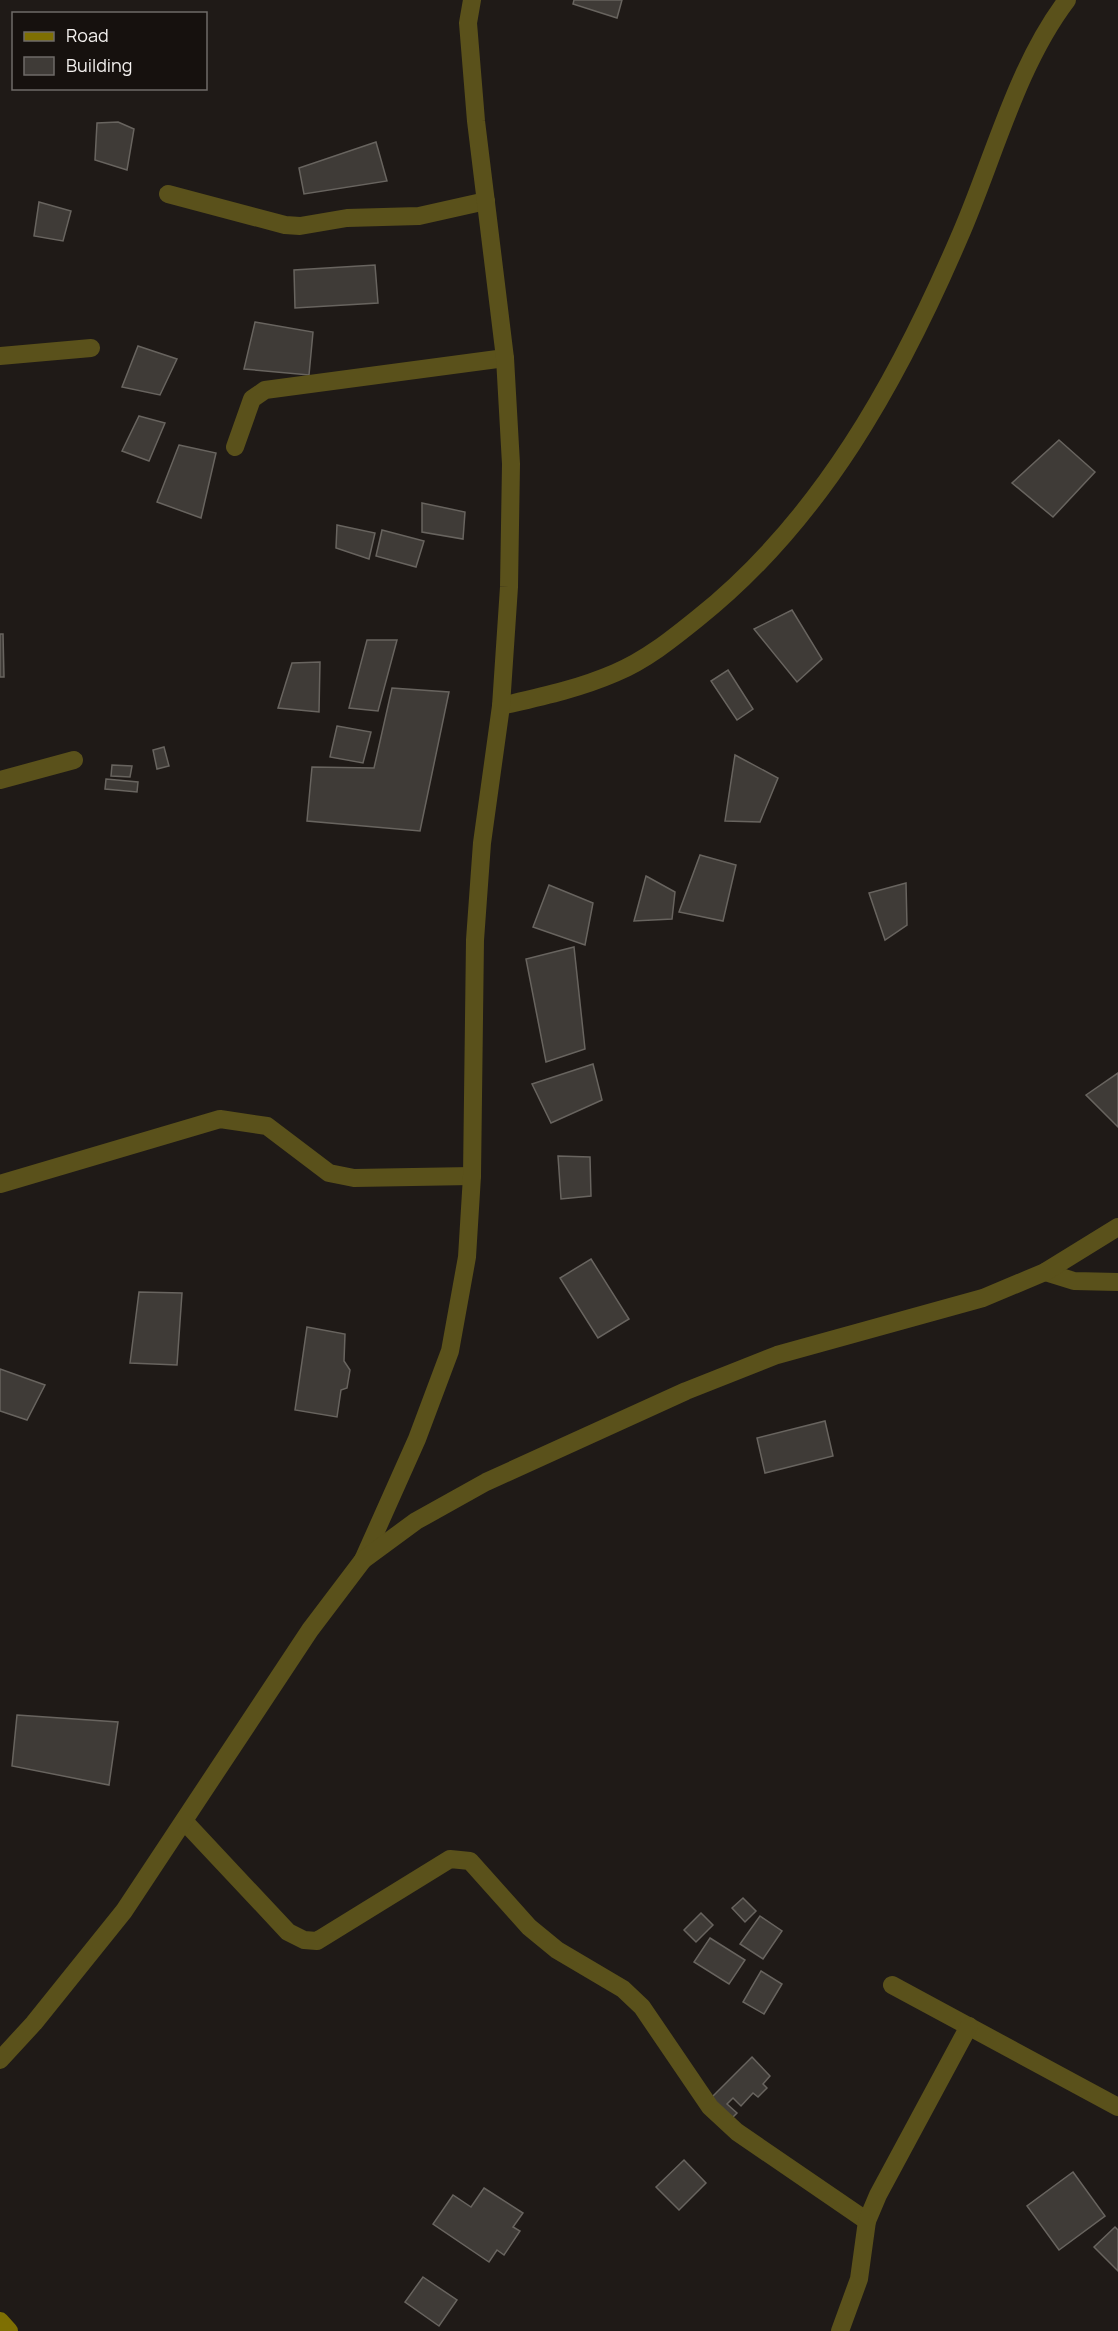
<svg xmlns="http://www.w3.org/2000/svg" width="1118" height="2331" viewBox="0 0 1118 2331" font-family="Manrope,sans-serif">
  <rect width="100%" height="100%" fill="#1f1a17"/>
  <g fill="#3f3b37" stroke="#68645f" stroke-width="1.5">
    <polygon points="574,0 622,0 617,18 573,4"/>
    <polygon points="118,122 134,129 127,170 95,160 97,123"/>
    <polygon points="376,142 387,181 304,194 299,168"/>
    <polygon points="39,202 71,211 63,241 34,236"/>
    <polygon points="375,265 378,303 295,308 294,270"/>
    <polygon points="255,322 313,332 309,375 244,369"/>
    <polygon points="138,346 177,359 160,395 122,387"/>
    <polygon points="139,416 165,423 149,461 122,451"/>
    <polygon points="1059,440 1095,472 1053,517 1012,483"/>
    <polygon points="179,445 216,453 201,518 157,502"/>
    <polygon points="422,503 465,512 463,539 422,532"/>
    <polygon points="337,525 375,533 369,559 336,548"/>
    <polygon points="382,530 424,541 416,567 376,556"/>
    <polygon points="792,610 822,659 797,682 754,629"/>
    <polygon points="0,634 3,634 4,677 0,677"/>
    <polygon points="367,640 397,640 378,711 349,708"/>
    <polygon points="320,662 319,712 278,708 292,663"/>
    <polygon points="728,670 753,709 737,720 711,681"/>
    <polygon points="392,688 449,692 420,831 307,821 312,767 374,768"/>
    <polygon points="337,726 371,732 363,763 330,757"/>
    <polygon points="164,747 169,766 157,769 153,750"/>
    <polygon points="735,755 778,778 760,822 725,821"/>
    <polygon points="112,765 132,766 130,777 111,776"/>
    <polygon points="106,779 138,782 137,792 105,789"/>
    <polygon points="700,855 736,865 723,921 679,912"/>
    <polygon points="646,876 675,892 672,919 634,921"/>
    <polygon points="906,883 907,925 885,940 869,893"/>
    <polygon points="549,885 593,903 585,945 533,927"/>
    <polygon points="574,947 585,1049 546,1062 526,959"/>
    <polygon points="593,1064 602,1100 551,1123 532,1084"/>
    <polygon points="1118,1073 1118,1127 1086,1095"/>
    <polygon points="558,1156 590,1157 591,1196 561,1199"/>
    <polygon points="591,1259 629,1319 598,1338 560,1278"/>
    <polygon points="139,1292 182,1293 177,1365 130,1363"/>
    <polygon points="307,1327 345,1334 344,1361 350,1370 347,1388 341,1390 337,1417 295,1410"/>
    <polygon points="0,1369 45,1385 27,1420 0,1411"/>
    <polygon points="825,1421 833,1456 765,1473 757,1438"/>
    <polygon points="17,1715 118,1722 109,1785 12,1766"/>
    <polygon points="743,1898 756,1911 745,1922 732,1908"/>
    <polygon points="701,1913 713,1925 696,1942 684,1930"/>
    <polygon points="760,1916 782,1931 763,1959 740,1944"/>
    <polygon points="710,1938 745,1960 729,1984 694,1962"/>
    <polygon points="761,1971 782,1984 764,2014 743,2002"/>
    <polygon points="752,2057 770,2076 763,2084 767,2088 758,2097 753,2093 741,2106 733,2098 727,2104 737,2113 727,2123 707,2102"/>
    <polygon points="684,2160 706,2183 679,2210 656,2187"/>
    <polygon points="1073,2172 1105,2216 1059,2250 1027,2206"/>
    <polygon points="484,2188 523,2213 513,2227 520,2231 504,2255 497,2250 489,2262 433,2224 453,2195 471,2207"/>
    <polygon points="1115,2227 1118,2230 1118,2271 1094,2247"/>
    <polygon points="423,2277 457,2300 439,2326 405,2302"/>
  </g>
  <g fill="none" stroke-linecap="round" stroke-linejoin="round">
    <g stroke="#5a511b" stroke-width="18">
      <polyline points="168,194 285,225 300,226 347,218 419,216 486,201"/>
      <polyline points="0,356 91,348"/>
      <polyline points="235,447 252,399 265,390 505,358"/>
      <path d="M501 706C540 697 578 689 615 673 646 660 672 639 698 618 821 520 898 380 959 238 993 161 1016 67 1067 0"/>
      <polyline points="0,780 74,760"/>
      <polyline points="0,1184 220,1119 267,1126 329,1173 354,1178 472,1176"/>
      <polyline points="1045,1272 1074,1281 1118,1282"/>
      <polyline points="184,1821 288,1932 304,1940 317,1941 450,1859 470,1861 529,1927 557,1950 623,1989 642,2007 710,2107 737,2132 867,2221"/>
      <polyline points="892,1985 1118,2107"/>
      <polyline points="840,2331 859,2279 867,2221 878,2195 969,2026"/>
    </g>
    <g stroke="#5a511b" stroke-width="18">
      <polyline points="363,1560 417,1439 450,1351 467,1257 472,1176 475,940 482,843 501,706 509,587 511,464 505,358 476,121 468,23 472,0"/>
      <polyline points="0,2060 34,2023 124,1911 310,1630 363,1560 416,1521 486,1482 686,1391 777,1355 983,1298 1045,1272 1118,1227"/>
    </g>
    <polyline stroke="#7e6f03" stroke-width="18" points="0,2321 9,2331"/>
  </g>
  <rect x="12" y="12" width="195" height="78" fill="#16110e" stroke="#6f6b68" stroke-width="1.5"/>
  <rect x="24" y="32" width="30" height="9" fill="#7e6f03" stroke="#6f6b68" stroke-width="1.5"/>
  <text x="66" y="42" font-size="18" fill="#f4f1ef">Road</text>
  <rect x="24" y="57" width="30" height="18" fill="#3f3b37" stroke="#6f6b68" stroke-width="1.5"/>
  <text x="66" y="72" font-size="18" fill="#f4f1ef">Building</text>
</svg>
